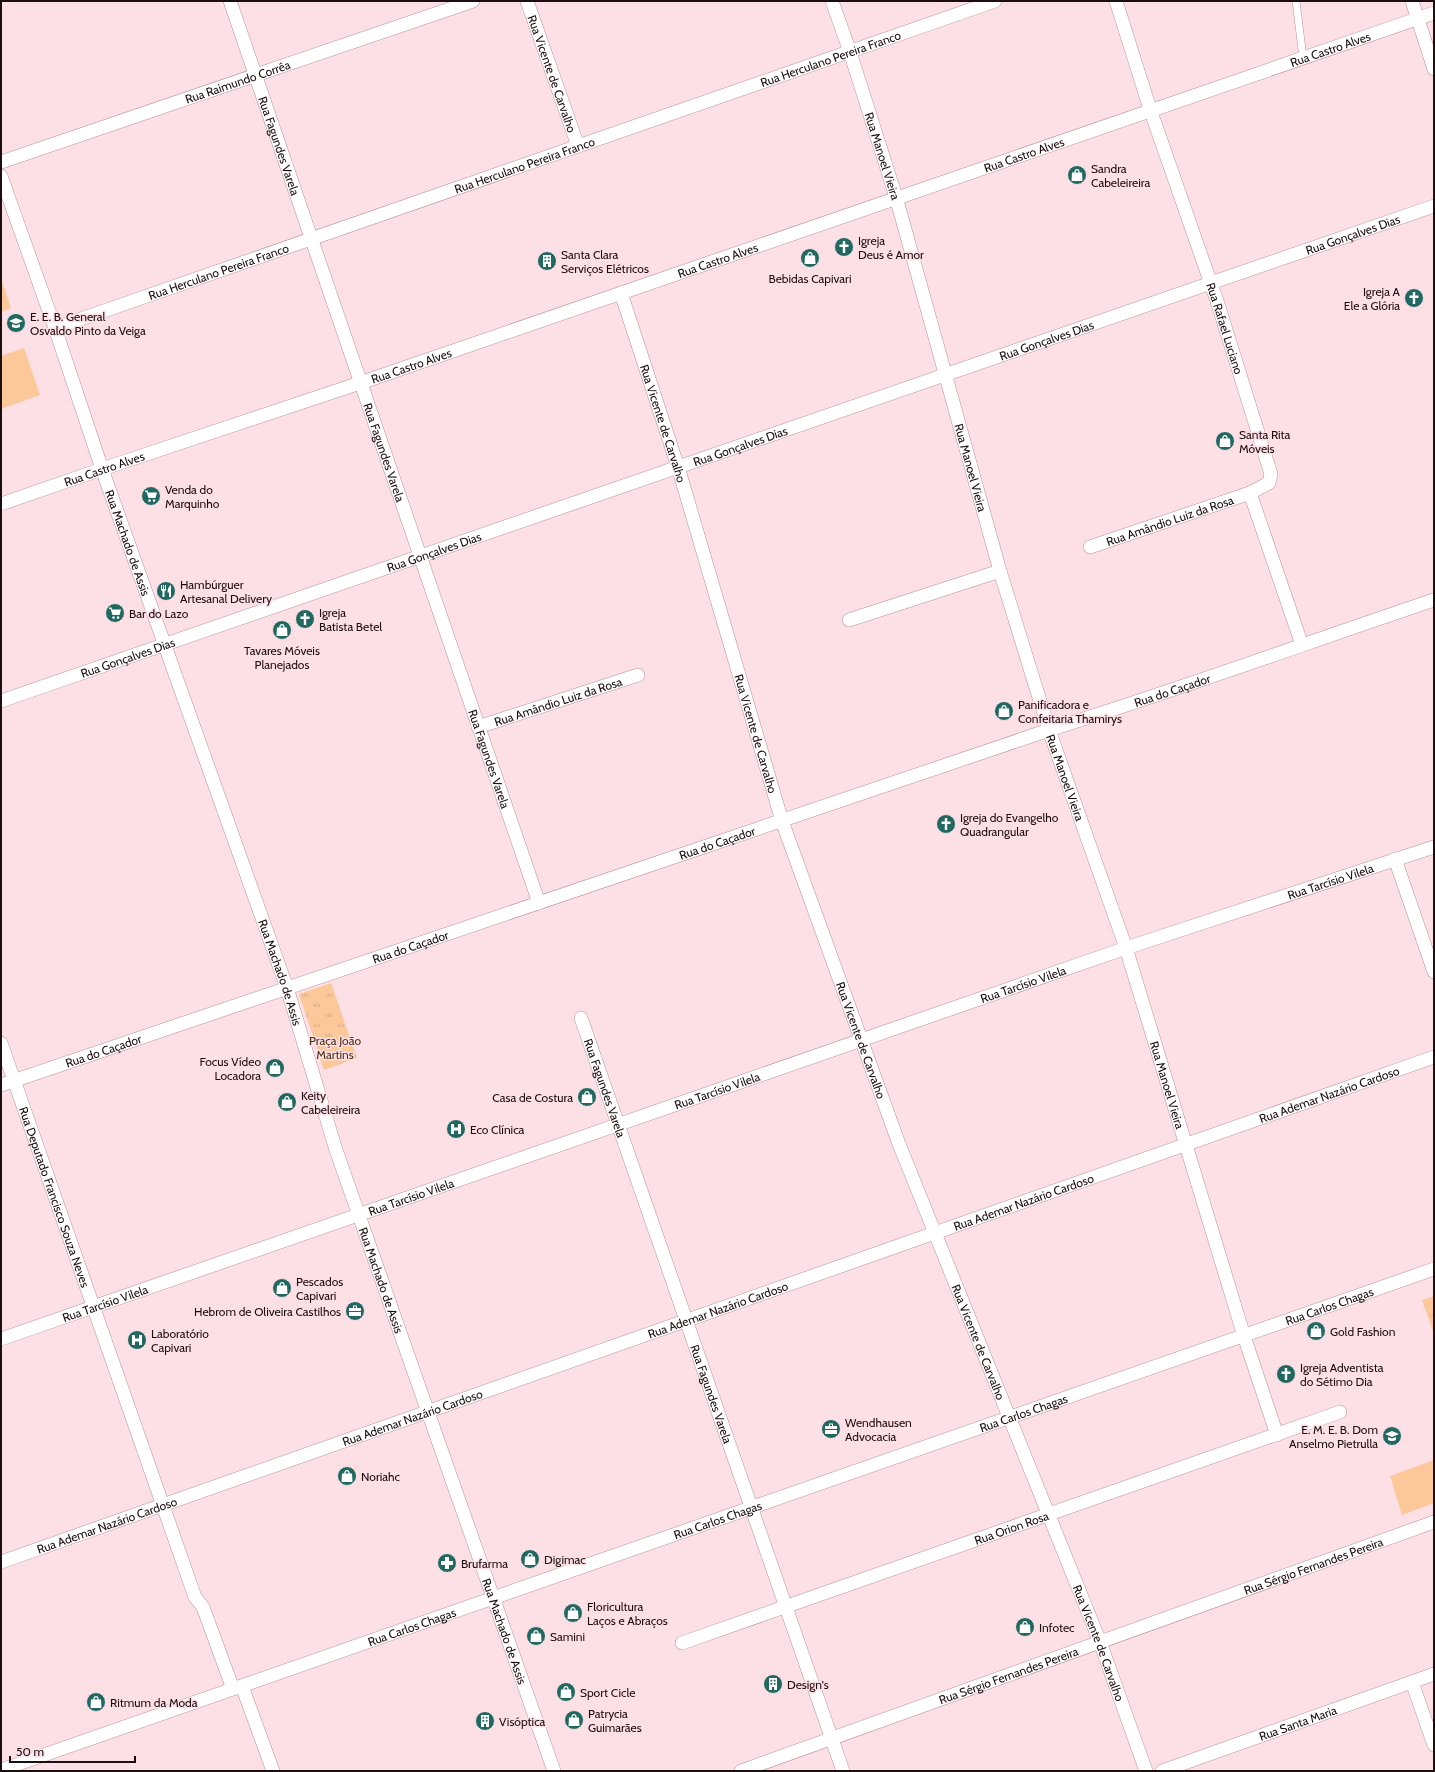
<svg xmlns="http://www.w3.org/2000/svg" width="1435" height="1772" viewBox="0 0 1435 1772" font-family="Cabin,sans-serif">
  <defs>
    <pattern id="grass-tufts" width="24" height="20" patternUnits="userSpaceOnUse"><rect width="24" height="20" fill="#fcc89a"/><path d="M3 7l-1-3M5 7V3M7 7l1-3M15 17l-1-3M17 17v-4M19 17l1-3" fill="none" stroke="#d7ab84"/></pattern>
  </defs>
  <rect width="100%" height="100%" fill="#fce0e6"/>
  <g fill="url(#grass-tufts)">
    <polygon points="331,983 357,1058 324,1070 299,994"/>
    <polygon points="1434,1296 1434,1334 1422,1300"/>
  </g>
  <g fill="#fcc89a">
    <polygon points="1,278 11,308 1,312"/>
    <polygon points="24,348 40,395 1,409 1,356"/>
    <polygon points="1434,1460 1434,1503 1402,1515 1390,1476"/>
  </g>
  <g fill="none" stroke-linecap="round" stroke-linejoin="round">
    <defs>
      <polyline id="lane" points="1296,1 1303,58"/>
      <g id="street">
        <path id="s1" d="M230 1 539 903"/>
        <path id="s2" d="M527 1 578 146"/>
        <path id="s3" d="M832 1 850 52 896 197 1000 571 1049 730 1126 948 1244 1336 1277 1435"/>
        <path id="s4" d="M1116 1 1150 109 1217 301 1271 474 1269 483 1250 493 1302 645"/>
        <polyline points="1412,1 1434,69"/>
        <path id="s5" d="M1 162 473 1"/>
        <path id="s6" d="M1 176 55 328 102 469 287 988 336 1150 554 1771"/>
        <path id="s7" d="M621 293 678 467 782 821 899 1144 1100 1642 1146 1771"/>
        <path id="s8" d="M55 328 995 1"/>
        <path id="s9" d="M1 504 102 469 360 383 1434 13"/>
        <path id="s10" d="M1090 547 1250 493"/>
        <polyline points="849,620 1000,571"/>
        <path id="s11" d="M1 701 1434 206"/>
        <path id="s12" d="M478 727 638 675"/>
        <polyline points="1395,859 1434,972"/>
        <path id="s13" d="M581 1018 843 1771"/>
        <path id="s14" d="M1 1043 195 1597 203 1607 233 1689"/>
        <path id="s15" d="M1 1085 1049 730C1178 690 1306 643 1434 600"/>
        <path id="s16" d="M1 1339 1126 948 1434 847"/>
        <path id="s17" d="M1 1562 1434 1057"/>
        <path id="s18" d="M682 1643 1340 1412"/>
        <polyline points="1412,1682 1434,1745"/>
        <polyline points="242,1686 273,1771"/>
        <path id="s19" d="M1 1770 1434 1269"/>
        <path id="s20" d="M741 1771 1434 1522"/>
        <path id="s21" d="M1162 1771 1434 1674"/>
      </g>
    </defs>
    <use href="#lane" stroke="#ba8f99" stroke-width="8"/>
    <use href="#street" stroke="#ba8f99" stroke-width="14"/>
    <use href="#lane" stroke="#fff" stroke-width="7"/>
    <use href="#street" stroke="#fff" stroke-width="13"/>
  </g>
  <defs>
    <symbol id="shop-disc" viewBox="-11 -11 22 22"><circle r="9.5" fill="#216960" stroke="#fce0e6"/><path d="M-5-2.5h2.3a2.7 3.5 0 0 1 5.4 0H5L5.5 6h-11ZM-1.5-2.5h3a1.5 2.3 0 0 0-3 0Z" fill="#fff"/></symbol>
    <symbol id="church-disc" viewBox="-11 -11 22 22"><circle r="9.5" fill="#216960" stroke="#fce0e6"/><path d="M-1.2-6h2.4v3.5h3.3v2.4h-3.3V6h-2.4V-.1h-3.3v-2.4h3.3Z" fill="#fff"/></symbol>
    <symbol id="building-disc" viewBox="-11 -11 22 22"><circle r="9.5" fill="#216960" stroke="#fce0e6"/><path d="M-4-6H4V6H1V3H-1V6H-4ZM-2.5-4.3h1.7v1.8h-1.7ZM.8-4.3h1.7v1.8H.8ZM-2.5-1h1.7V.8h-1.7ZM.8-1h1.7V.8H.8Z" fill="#fff"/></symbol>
    <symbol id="school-disc" viewBox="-11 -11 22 22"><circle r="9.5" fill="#216960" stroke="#fce0e6"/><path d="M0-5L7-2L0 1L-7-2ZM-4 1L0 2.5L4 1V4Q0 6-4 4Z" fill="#fff"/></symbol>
    <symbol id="supermarket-disc" viewBox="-11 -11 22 22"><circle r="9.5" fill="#216960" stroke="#fce0e6"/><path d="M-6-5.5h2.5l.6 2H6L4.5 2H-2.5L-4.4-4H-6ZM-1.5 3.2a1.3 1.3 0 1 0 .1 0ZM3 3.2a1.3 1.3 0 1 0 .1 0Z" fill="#fff"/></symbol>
    <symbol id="restaurant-disc" viewBox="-11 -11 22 22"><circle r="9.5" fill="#216960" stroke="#fce0e6"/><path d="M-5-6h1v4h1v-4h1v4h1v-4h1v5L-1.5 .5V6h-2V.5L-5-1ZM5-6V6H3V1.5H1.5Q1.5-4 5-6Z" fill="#fff"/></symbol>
    <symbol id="hospital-disc" viewBox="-11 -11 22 22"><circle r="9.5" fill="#216960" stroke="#fce0e6"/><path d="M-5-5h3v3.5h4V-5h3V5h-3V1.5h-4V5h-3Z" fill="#fff"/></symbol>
    <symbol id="office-disc" viewBox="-11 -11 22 22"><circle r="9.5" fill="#216960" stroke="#fce0e6"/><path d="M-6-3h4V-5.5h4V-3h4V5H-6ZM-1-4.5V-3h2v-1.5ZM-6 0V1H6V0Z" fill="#fff"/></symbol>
    <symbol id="pharmacy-disc" viewBox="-11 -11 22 22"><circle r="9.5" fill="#216960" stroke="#fce0e6"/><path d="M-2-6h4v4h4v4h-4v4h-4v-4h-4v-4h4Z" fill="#fff"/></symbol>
  </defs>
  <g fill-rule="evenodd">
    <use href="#shop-disc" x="1066" y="164" width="22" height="22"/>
    <use href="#church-disc" x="833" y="236" width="22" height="22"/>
    <use href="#shop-disc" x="799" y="247" width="22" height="22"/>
    <use href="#building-disc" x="536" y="250" width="22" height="22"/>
    <use href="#church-disc" x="1403" y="287" width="22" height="22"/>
    <use href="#school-disc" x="5" y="312" width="22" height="22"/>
    <use href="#shop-disc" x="1214" y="430" width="22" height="22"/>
    <use href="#supermarket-disc" x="140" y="485" width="22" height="22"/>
    <use href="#restaurant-disc" x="155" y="580" width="22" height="22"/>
    <use href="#supermarket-disc" x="104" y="602" width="22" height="22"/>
    <use href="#church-disc" x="294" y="608" width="22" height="22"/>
    <use href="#shop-disc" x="271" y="619" width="22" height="22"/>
    <use href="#shop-disc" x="993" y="700" width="22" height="22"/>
    <use href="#church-disc" x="935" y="813" width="22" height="22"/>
    <use href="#shop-disc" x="264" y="1057" width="22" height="22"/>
    <use href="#shop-disc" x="576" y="1086" width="22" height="22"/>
    <use href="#shop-disc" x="276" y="1091" width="22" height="22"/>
    <use href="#hospital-disc" x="445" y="1118" width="22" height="22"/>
    <use href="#shop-disc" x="271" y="1277" width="22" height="22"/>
    <use href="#office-disc" x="344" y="1300" width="22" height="22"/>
    <use href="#shop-disc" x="1305" y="1320" width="22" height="22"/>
    <use href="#hospital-disc" x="126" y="1329" width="22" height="22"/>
    <use href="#church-disc" x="1275" y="1363" width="22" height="22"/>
    <use href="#office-disc" x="820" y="1418" width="22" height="22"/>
    <use href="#school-disc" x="1381" y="1425" width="22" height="22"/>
    <use href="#shop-disc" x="336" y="1465" width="22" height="22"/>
    <use href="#shop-disc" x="519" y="1548" width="22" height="22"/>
    <use href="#pharmacy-disc" x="436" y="1552" width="22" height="22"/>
    <use href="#shop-disc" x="562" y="1602" width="22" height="22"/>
    <use href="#shop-disc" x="1014" y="1616" width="22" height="22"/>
    <use href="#shop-disc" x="525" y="1625" width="22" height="22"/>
    <use href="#building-disc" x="762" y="1673" width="22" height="22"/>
    <use href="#shop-disc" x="555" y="1681" width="22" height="22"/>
    <use href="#shop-disc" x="85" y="1691" width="22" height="22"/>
    <use href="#shop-disc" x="563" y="1709" width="22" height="22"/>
    <use href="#building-disc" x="474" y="1710" width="22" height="22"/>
  </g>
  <g text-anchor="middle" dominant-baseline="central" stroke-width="3" stroke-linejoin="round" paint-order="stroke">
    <g font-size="12" fill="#1c0d10" stroke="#fce0e6">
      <text stroke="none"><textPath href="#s9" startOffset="1405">Rua Castro Alves</textPath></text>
      <text stroke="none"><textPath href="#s8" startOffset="821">Rua Herculano Pereira Franco</textPath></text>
      <text stroke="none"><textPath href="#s2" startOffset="77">Rua Vicente de Carvalho</textPath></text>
      <text stroke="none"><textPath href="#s5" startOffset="250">Rua Raimundo Corrêa</textPath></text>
      <text stroke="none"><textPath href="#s1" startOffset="153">Rua Fagundes Varela</textPath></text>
      <text stroke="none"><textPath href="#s9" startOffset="1081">Rua Castro Alves</textPath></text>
      <text stroke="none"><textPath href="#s3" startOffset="163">Rua Manoel Vieira</textPath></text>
      <text stroke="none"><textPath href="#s8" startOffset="497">Rua Herculano Pereira Franco</textPath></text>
      <text stroke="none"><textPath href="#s11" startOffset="1430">Rua Gonçalves Dias</textPath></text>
      <text stroke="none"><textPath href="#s9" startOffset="757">Rua Castro Alves</textPath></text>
      <text stroke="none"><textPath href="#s8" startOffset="173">Rua Herculano Pereira Franco</textPath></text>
      <text stroke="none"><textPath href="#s4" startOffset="345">Rua Rafael Luciano</textPath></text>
      <text stroke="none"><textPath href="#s11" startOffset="1106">Rua Gonçalves Dias</textPath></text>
      <text stroke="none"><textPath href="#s9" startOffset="433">Rua Castro Alves</textPath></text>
      <text stroke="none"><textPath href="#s7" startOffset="137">Rua Vicente de Carvalho</textPath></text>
      <text stroke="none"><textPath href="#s11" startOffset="782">Rua Gonçalves Dias</textPath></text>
      <text stroke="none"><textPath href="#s1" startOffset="477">Rua Fagundes Varela</textPath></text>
      <text stroke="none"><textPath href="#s3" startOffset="487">Rua Manoel Vieira</textPath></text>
      <text stroke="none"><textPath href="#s9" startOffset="109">Rua Castro Alves</textPath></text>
      <text stroke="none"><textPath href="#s10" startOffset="84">Rua Amândio Luiz da Rosa</textPath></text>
      <text stroke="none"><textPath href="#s6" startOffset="388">Rua Machado de Assis</textPath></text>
      <text stroke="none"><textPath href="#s11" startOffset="458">Rua Gonçalves Dias</textPath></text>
      <text stroke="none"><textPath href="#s11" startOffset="134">Rua Gonçalves Dias</textPath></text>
      <text stroke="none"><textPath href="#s15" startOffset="1236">Rua do Caçador</textPath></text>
      <text stroke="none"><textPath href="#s12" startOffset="84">Rua Amândio Luiz da Rosa</textPath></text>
      <text stroke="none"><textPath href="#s7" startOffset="461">Rua Vicente de Carvalho</textPath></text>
      <text stroke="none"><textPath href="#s1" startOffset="801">Rua Fagundes Varela</textPath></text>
      <text stroke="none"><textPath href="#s3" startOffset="811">Rua Manoel Vieira</textPath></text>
      <text stroke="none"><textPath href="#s15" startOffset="756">Rua do Caçador</textPath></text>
      <text stroke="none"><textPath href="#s16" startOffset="1406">Rua Tarcísio Vilela</textPath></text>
      <text stroke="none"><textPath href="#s15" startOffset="432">Rua do Caçador</textPath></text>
      <text stroke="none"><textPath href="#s6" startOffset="844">Rua Machado de Assis</textPath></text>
      <text stroke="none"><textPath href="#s16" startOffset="1082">Rua Tarcísio Vilela</textPath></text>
      <text stroke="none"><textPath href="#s7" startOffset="785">Rua Vicente de Carvalho</textPath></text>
      <text stroke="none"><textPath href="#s15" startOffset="108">Rua do Caçador</textPath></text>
      <text stroke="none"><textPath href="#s3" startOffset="1135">Rua Manoel Vieira</textPath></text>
      <text stroke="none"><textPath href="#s13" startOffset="74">Rua Fagundes Varela</textPath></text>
      <text stroke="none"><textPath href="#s16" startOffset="758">Rua Tarcísio Vilela</textPath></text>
      <text stroke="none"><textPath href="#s17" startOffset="1408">Rua Ademar Nazário Cardoso</textPath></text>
      <text stroke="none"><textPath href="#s14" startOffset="163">Rua Deputado Francisco Souza Neves</textPath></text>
      <text stroke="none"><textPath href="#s16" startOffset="434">Rua Tarcísio Vilela</textPath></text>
      <text stroke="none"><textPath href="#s17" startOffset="1084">Rua Ademar Nazário Cardoso</textPath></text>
      <text stroke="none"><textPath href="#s6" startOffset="1168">Rua Machado de Assis</textPath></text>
      <text stroke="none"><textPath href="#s16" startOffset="110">Rua Tarcísio Vilela</textPath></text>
      <text stroke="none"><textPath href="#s19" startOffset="1407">Rua Carlos Chagas</textPath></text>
      <text stroke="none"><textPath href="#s17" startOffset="760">Rua Ademar Nazário Cardoso</textPath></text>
      <text stroke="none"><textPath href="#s7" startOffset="1109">Rua Vicente de Carvalho</textPath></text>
      <text stroke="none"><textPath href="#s13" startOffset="398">Rua Fagundes Varela</textPath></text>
      <text stroke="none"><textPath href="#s19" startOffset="1083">Rua Carlos Chagas</textPath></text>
      <text stroke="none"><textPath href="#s17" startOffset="436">Rua Ademar Nazário Cardoso</textPath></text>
      <text stroke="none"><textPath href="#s19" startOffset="759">Rua Carlos Chagas</textPath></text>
      <text stroke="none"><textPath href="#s17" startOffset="112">Rua Ademar Nazário Cardoso</textPath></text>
      <text stroke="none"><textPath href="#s18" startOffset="349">Rua Orion Rosa</textPath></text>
      <text stroke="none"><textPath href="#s20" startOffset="608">Rua Sérgio Fernandes Pereira</textPath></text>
      <text stroke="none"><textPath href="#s19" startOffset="435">Rua Carlos Chagas</textPath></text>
      <text stroke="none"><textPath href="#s6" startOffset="1540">Rua Machado de Assis</textPath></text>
      <text stroke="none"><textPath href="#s7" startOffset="1433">Rua Vicente de Carvalho</textPath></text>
      <text stroke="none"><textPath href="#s20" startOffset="284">Rua Sérgio Fernandes Pereira</textPath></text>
      <text stroke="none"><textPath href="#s21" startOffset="144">Rua Santa Maria</textPath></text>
    </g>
    <g font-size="12" fill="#1c0d10" stroke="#fce0e6" text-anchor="start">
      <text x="1091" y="168">Sandra<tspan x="1091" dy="14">Cabeleireira</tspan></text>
      <text x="858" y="240">Igreja<tspan x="858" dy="14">Deus é Amor</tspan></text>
      <text x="561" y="254">Santa Clara<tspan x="561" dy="14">Serviços Elétricos</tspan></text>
      <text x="810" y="278" text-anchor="middle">Bebidas Capivari</text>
      <text x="1400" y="291" text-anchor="end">Igreja A<tspan x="1400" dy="14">Ele a Glória</tspan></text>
      <text x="30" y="316">E. E. B. General<tspan x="30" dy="14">Osvaldo Pinto da Veiga</tspan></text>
      <text x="1239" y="434">Santa Rita<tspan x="1239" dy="14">Móveis</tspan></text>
      <text x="165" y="489">Venda do<tspan x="165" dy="14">Marquinho</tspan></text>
      <text x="180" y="584">Hambúrguer<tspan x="180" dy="14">Artesanal Delivery</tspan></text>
      <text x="319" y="612">Igreja<tspan x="319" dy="14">Batista Betel</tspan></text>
      <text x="129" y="613">Bar do Lazo</text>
      <text x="282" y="650" text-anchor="middle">Tavares Móveis<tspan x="282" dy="14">Planejados</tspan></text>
      <text x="1018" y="704">Panificadora e<tspan x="1018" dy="14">Confeitaria Thamirys</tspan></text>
      <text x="960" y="817">Igreja do Evangelho<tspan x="960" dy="14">Quadrangular</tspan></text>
      <text x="261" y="1061" text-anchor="end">Focus Vídeo<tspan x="261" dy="14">Locadora</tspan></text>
      <text x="301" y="1095">Keity<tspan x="301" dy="14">Cabeleireira</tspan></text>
      <text x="573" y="1097" text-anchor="end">Casa de Costura</text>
      <text x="470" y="1129">Eco Clínica</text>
      <text x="296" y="1281">Pescados<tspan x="296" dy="14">Capivari</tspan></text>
      <text x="341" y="1311" text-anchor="end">Hebrom de Oliveira Castilhos</text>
      <text x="1330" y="1331">Gold Fashion</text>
      <text x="151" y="1333">Laboratório<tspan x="151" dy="14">Capivari</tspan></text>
      <text x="1300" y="1367">Igreja Adventista<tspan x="1300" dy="14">do Sétimo Dia</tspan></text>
      <text x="845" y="1422">Wendhausen<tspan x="845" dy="14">Advocacia</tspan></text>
      <text x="1378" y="1429" text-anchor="end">E. M. E. B. Dom<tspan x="1378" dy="14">Anselmo Pietrulla</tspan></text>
      <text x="361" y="1476">Noriahc</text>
      <text x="544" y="1559">Digimac</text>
      <text x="461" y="1563">Brufarma</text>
      <text x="587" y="1606">Floricultura<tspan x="587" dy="14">Laços e Abraços</tspan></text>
      <text x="1039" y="1627">Infotec</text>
      <text x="550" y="1636">Samini</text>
      <text x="787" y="1684">Design's</text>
      <text x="580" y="1692">Sport Cicle</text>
      <text x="110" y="1702">Ritmum da Moda</text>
      <text x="588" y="1713">Patrycia<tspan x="588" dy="14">Guimarães</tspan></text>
      <text x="499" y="1721">Visóptica</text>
    </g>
    <g font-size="12" fill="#4c3014" stroke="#fce0e6">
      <text x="335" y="1040">Praça João<tspan x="335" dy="14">Martins</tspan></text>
    </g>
  </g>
  <rect width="1435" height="1772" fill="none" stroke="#1c0d10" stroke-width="4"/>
  <path d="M10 1756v6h125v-6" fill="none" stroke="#1c0d10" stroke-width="2"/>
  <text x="16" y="1756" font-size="12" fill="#1c0d10" stroke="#fce0e6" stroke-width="3" paint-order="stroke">50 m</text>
</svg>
